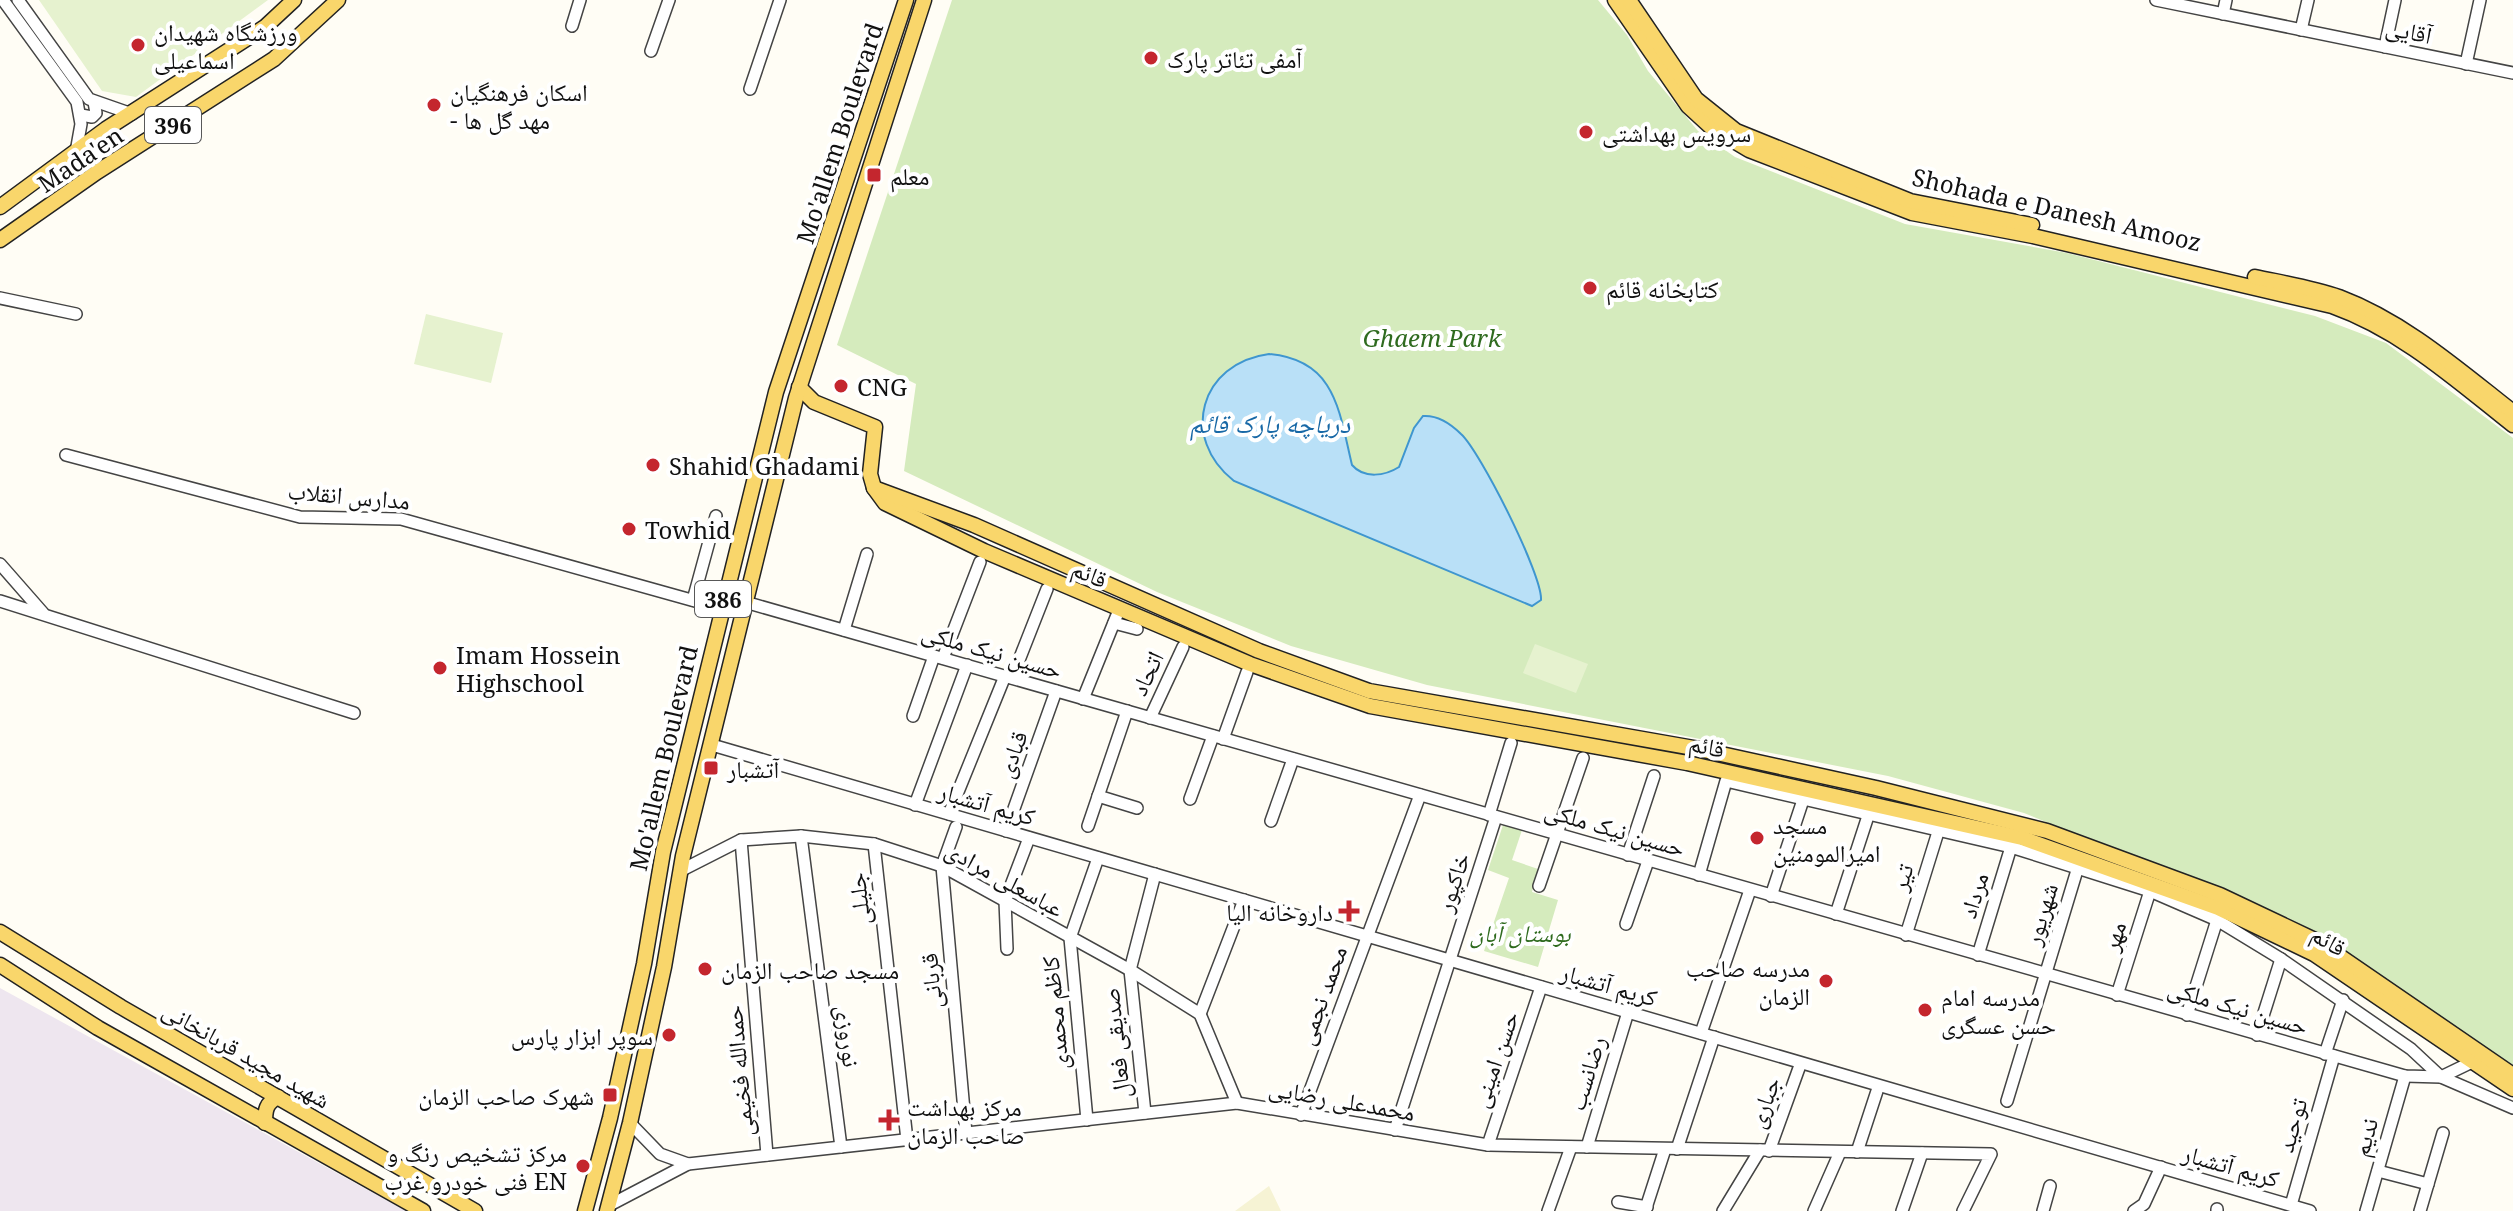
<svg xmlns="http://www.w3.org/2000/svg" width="2513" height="1211" viewBox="0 0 2513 1211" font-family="'Noto Serif','Noto Naskh Arabic',serif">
  <rect width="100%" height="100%" fill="#fffdf5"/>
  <polygon fill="#eee6ef" points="0,988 406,1211 0,1211"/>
  <polygon fill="#f6f3d4" points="1269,1186 1281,1211 1235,1211"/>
  <g fill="#d5ebbd">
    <polygon points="952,0 1598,0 1627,35 1648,71 1698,131 1735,157 1905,224 2067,253 2315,316 2386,343 2513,438 2513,1065 2305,928 2024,813 1888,776 1427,685 1291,646 1157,592 904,471 916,384 837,345"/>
    <polygon points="1504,822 1523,827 1512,860 1538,869 1532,892 1558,900 1538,967 1484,951 1509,878 1488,870"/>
  </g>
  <g fill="#e6f2cf">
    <polygon points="39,0 268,0 136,97 102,91"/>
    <polygon points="426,314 503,333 491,383 414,364"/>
    <polygon points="1535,644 1588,664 1576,693 1523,673"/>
  </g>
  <path fill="#b9e0f7" stroke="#3f96cf" stroke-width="2" d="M1269 354C1336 360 1339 411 1352 465 1364 479 1385 476 1399 467L1414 428 1423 416C1437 415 1451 424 1461 434 1480 451 1543 576 1541 600L1532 606 1234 481C1179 438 1200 363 1269 354Z"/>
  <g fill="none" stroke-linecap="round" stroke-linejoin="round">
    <defs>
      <g id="minor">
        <polyline points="3,0 77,102 81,124 76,152"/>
        <polyline points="18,0 89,99 132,114"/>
        <polyline points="2156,0 2513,73"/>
        <polyline points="2223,14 2226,0"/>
        <polyline points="572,26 580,0"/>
        <polyline points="2301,30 2308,0"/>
        <polyline points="2385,47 2395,0"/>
        <polyline points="651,51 669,0"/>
        <polyline points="2466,64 2480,0"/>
        <polyline points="750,89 780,0"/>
        <polyline points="81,115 92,117 96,113 94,102"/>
        <polyline points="0,298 76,314"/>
        <polyline points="66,455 300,517 401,519 720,608"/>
        <polyline points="0,564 43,613"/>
        <polyline points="693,600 716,516"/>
        <polyline points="0,601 354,713"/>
        <polyline points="745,602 2405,1076 2441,1077 2472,1062"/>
        <polyline points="1114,623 1137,629"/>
        <polyline points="844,630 867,554"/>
        <polyline points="943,658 980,562"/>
        <polyline points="1012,678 1047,589"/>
        <polyline points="1083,699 1117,615"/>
        <polyline points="913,716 934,656"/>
        <polyline points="1150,718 1183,647"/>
        <polyline points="1223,739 1247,672"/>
        <polyline points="712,745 2310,1211"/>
        <polyline points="1098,796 1137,808"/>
        <polyline points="1190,799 1213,736"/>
        <polyline points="915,805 967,665"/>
        <polyline points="949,814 1005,676"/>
        <polyline points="1489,815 1511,743"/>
        <polyline points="1271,821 1293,759"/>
        <polyline points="1088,826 1127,711"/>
        <polyline points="956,827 942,866 966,1133"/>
        <polyline points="1006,831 1056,691"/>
        <polyline points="801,836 841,1147"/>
        <polyline points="741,840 767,1155"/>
        <polyline points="874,844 907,1140"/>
        <polyline points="1628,855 1654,776"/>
        <polyline points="680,871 741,840 801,836 874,844 942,866 1130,970 1200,1014 1237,1103"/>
        <polyline points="1699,875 1726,781 2011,847 2150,891 2217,920 2281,959 2411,1049 2441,1077 2513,1108"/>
        <polyline points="1539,886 1583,758"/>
        <polyline points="1771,896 1803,800"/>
        <polyline points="1836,914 1868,816"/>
        <polyline points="1626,924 1648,861"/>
        <polyline points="1906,935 1938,832"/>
        <polyline points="1007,949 1005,901 1029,838"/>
        <polyline points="1978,955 2011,847"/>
        <polyline points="2117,995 2150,891"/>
        <polyline points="1200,1014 1244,900"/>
        <polyline points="2187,1015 2217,920"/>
        <polyline points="1701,1033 1750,890"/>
        <polyline points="2257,1035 2281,959"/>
        <polyline points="2325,1054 2343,1000"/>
        <polyline points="2007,1101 2078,867"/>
        <polyline points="1145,1113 1130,970 1155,874"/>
        <polyline points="1301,1115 1420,795"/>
        <polyline points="1087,1120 1070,938 1098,858"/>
        <polyline points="630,1123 660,1154 688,1164"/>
        <polyline points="1395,1130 1496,817"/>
        <polyline points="1488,1145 1541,987"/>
        <polyline points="1587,1147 1628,1012"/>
        <polyline points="1677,1149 1714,1037"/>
        <polyline points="1769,1151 1799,1068"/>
        <polyline points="1857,1152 1877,1091"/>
        <polyline points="2378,1171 2428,1184"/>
        <polyline points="1618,1202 1647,1207"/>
        <polyline points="2291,1205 2334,1056"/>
        <polyline points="608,1206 688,1164 1237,1103 1488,1145 1991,1154 1963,1211"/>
        <polyline points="1548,1211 1571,1147"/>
        <polyline points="1645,1211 1665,1149"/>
        <polyline points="1723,1211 1760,1150"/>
        <polyline points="1814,1211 1840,1152"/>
        <polyline points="1902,1211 1922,1153"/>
        <polyline points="2043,1211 2050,1186"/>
        <polyline points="2134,1211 2144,1204 2161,1167"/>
        <polyline points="2217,1211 2217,1209"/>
        <polyline points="2366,1211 2405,1076"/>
        <polyline points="2420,1211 2443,1133"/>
      </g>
      <g id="major">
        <path d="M1615 0 1688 106 1712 128 1749 150 1912 213 2033 236 2332 306C2402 331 2456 380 2513 425"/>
        <polyline points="1629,0 1696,99 1736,131 1910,201 2032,225"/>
        <polyline points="0,207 106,129 265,27 294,0"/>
        <polyline points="0,240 97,172 274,59 338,0"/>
        <path d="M2255 277C2283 283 2313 288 2339 297 2405 322 2458 369 2513 412"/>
        <polyline points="799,387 814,402 875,427 870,474 874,488 885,503 984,551 1250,664 1370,706 1687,763 2022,838 2218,908 2314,954 2513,1089"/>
        <polyline points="874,488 974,525 1259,651 1369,691 1694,748 1876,788 2047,831 2220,895 2319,942 2513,1075"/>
        <polyline points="0,932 121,1007 475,1211"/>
        <polyline points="0,965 98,1028 423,1211"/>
        <path d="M265 1123C265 1110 266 1103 278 1097"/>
        <polyline points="585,1211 610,1118 644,964 663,852 776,392 906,0"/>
        <polyline points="607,1211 630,1123 664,967 683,856 796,398 924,0"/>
      </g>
    </defs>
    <use href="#minor" stroke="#444" stroke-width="14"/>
    <use href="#major" stroke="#222" stroke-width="17"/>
    <use href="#minor" stroke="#fff" stroke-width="11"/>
    <use href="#major" stroke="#f9d66b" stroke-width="14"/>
  </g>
  <g fill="#c4262e" stroke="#fff" stroke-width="3">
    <circle cx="138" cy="45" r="8"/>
    <circle cx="1151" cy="58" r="8"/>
    <circle cx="434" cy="105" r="8"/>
    <circle cx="1586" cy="132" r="8"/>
    <rect x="866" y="167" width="16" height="16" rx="4"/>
    <circle cx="1590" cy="288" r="8"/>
    <circle cx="841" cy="386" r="8"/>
    <circle cx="653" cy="465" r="8"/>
    <circle cx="629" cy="529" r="8"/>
    <circle cx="440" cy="668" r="8"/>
    <rect x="703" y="760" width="16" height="16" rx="4"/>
    <circle cx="1757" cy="838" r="8"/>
    <path d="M1345 899h8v8h8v8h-8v8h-8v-8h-8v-8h8z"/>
    <circle cx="705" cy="969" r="8"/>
    <circle cx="1826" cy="981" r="8"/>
    <circle cx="1925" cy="1010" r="8"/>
    <circle cx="669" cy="1035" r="8"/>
    <rect x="602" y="1087" width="16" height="16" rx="4"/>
    <path d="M885 1108h8v8h8v8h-8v8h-8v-8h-8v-8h8z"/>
    <circle cx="583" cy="1166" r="8"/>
  </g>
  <g text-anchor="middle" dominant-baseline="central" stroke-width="8" stroke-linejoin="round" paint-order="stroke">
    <g fill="#fff" stroke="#585858" stroke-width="2">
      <rect x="145" y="107" width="56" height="36" rx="6"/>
      <rect x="695" y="581" width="56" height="36" rx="6"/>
    </g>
    <g font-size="22" font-weight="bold" fill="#111">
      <text x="173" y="125">396</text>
      <text x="723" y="599">386</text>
    </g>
    <g font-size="24" fill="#111" stroke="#fff">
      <text transform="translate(2409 30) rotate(12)">آقایی</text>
      <text transform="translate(839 133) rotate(-72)">Mo'allem Boulevard</text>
      <text transform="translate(80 159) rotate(-34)">Mada'en</text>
      <text transform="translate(2057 209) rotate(13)">Shohada e Danesh Amooz</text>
      <text transform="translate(349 495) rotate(5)">مدارس انقلاب</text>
      <text transform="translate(1090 573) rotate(23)">قائم</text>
      <text transform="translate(992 650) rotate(16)">حسین نیک ملکی</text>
      <text transform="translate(1146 673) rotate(-65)">اتحاد</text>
      <text transform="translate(1707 745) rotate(12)">قائم</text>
      <text transform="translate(1011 754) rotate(-70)">قبادی</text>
      <text transform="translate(663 758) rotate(-77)">Mo'allem Boulevard</text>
      <text transform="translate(987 803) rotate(16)">کریم آتشبار</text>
      <text transform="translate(1615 828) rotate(16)">حسین نیک ملکی</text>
      <text transform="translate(1901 877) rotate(-73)">تیر</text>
      <text transform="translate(1005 878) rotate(29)">عباسعلی مرادی</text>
      <text transform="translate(1452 882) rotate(-72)">خاکپور</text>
      <text transform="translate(1973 895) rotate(-73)">مرداد</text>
      <text transform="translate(858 899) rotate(-96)">جلیلی</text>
      <text transform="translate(2040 914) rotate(-73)">شهریور</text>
      <text transform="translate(2113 936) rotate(-72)">مهر</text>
      <text transform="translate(2329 940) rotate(31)">قائم</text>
      <text transform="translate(930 981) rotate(-95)">قربانی</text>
      <text transform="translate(1609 984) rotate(16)">کریم آتشبار</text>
      <text transform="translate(1321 995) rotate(-70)">محمد نجمی</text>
      <text transform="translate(2238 1006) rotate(16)">حسین نیک ملکی</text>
      <text transform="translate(1054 1013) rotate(-95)">کاظم محمدی</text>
      <text transform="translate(849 1036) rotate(83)">نوروزی</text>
      <text transform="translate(1115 1043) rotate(-96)">صدیقی فعال</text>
      <text transform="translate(247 1054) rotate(30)">شهید مجید قربانخانی</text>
      <text transform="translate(1494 1059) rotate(-71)">حسن امینی</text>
      <text transform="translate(738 1071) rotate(-95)">حمدالله فخیمی</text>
      <text transform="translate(1586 1073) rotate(-73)">رضانسب</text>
      <text transform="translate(1342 1099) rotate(10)">محمدعلی رضایی</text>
      <text transform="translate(1763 1102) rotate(-70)">جباری</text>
      <text transform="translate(2291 1125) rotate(-74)">توحید</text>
      <text transform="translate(2364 1137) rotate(-74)">ندیم</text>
      <text transform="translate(2231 1165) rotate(16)">کریم آتشبار</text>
    </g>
    <g font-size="24" fill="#111" stroke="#fff" text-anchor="start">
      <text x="154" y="31">ورزشگاه شهیدان<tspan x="154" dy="28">اسماعیلی</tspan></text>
      <text x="1167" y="58">آمفی تئاتر پارک</text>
      <text x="450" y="91">اسکان فرهنگیان<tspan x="450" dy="28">- مهد گل ها</tspan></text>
      <text x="1602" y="132">سرویس بهداشتی</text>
      <text x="890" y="175">معلم</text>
      <text x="1606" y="288">کتابخانه قائم</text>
      <text x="857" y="386">CNG</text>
      <text x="669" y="465">Shahid Ghadami</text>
      <text x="645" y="529">Towhid</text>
      <text x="456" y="654">Imam Hossein<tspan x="456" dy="28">Highschool</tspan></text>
      <text x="727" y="768">آتشبار</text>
      <text x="1773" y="824">مسجد<tspan x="1773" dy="28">امیرالمومنین</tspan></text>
      <text x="1333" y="911" text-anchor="end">داروخانه الیا</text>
      <text x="1810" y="967" text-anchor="end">مدرسه صاحب<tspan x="1810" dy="28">الزمان</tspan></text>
      <text x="721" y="969">مسجد صاحب الزمان</text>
      <text x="1941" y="996">مدرسه امام<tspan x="1941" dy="28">حسن عسگری</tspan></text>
      <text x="653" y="1035" text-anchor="end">سوپر ابزار پارس</text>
      <text x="594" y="1095" text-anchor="end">شهرک صاحب الزمان</text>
      <text x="907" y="1106">مرکز بهداشت<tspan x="907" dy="28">صاحب الزمان</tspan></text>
      <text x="567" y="1152" text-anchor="end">مرکز تشخیص رنگ و<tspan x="567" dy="28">فنی خودرو غرب EN</tspan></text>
    </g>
    <g font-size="24" font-style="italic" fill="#2f6b1f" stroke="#fff">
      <text x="1432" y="337">Ghaem Park</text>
      <text x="1520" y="932">بوستان آبان</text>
    </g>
    <g font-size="26" font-style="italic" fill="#1768a6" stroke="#fff">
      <text x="1270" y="423">دریاچه پارک قائم</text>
    </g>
  </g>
</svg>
